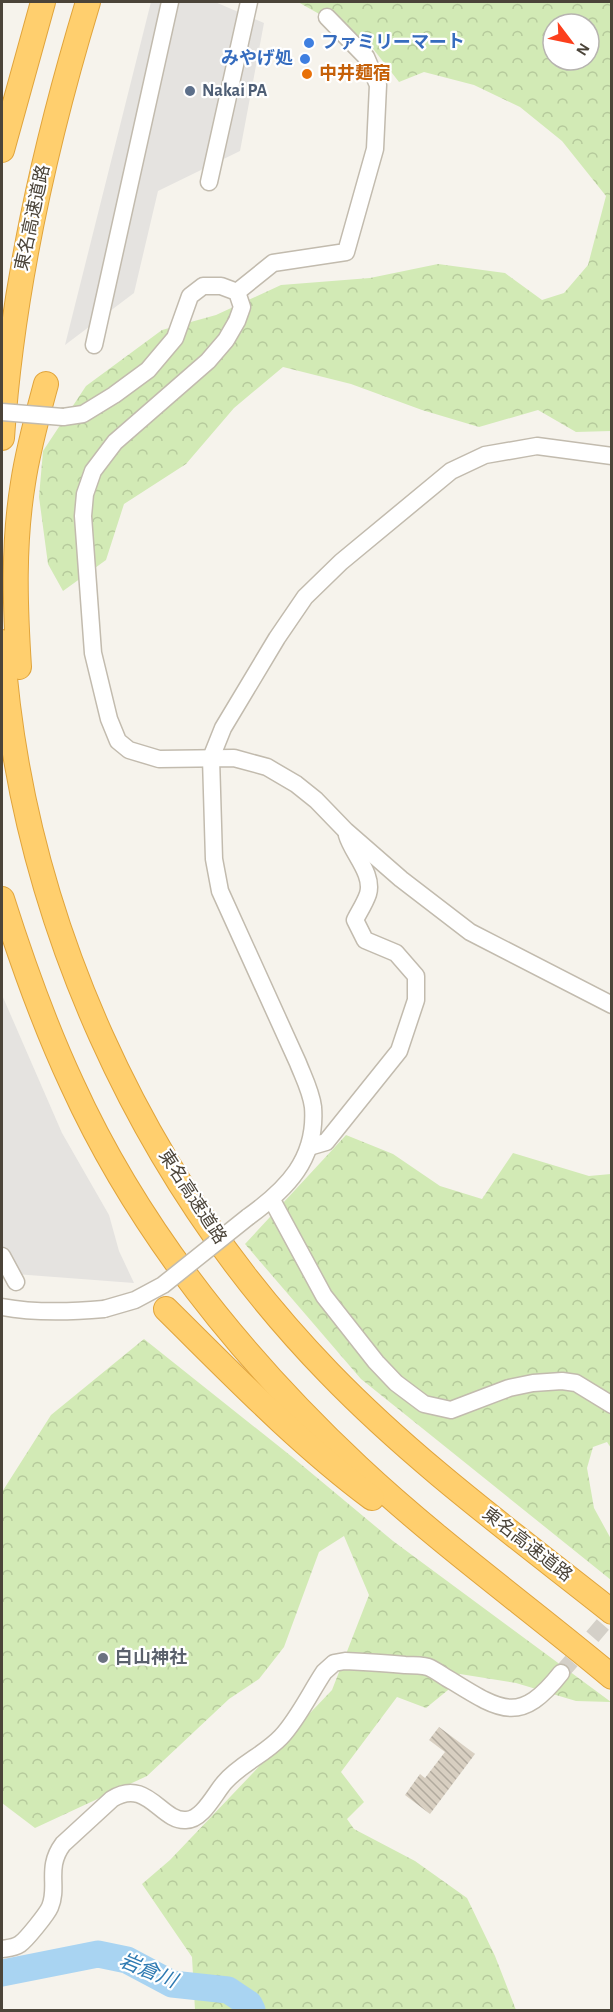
<svg xmlns="http://www.w3.org/2000/svg" width="613" height="2012" viewBox="0 0 613 2012" font-family="'Alegreya Sans','Noto Sans JP',sans-serif">
  <defs>
    <pattern id="forest-crowns" width="20" height="18" patternUnits="userSpaceOnUse" patternTransform="scale(1.5)"><rect width="20" height="18" fill="#d2eab5"/><path d="M2 6a3 3 0 1 1 6 0M12 15a3 3 0 1 1 6 0" fill="none" stroke="#b6ca9c"/></pattern>
    <pattern id="building-back-hatch" width="6" height="6" patternUnits="userSpaceOnUse" patternTransform="scale(1.5)"><rect width="6" height="6" fill="#d8cfc1"/><path d="M-1 5l2 2M0 0l6 6M5-1l2 2" fill="none" stroke="#b1aa9e"/></pattern>
  </defs>
  <rect width="100%" height="100%" fill="#f6f3ec"/>
  <g fill="url(#forest-crowns)" fill-rule="evenodd">
    <path d="M298 2H611V431L576 432 538 410 479 427 422 410 351 384 283 367 234 408 186 464 124 504 106 560 63 591 48 564 39 497 43 451 86 386 162 330 216 315 281 285 370 278 438 264 505 273 542 300 564 293 588 265 606 196 562 141 520 107 474 85 424 72 399 82 367 41ZM553 24H589V60H553Z"/>
    <polygon points="346,1135 393,1154 440,1186 482,1199 513,1153 589,1176 611,1174 611,1448 607,1442 593,1447 587,1468 594,1508 611,1539 611,1580 361,1379 245,1244"/>
    <polygon points="144,1339 291,1456 393,1541 611,1702 576,1701 516,1683 460,1674 448,1690 426,1708 397,1697 341,1772 364,1802 347,1819 354,1829 415,1861 467,1898 495,1956 516,2010 195,2010 192,1957 142,1884 170,1860 332,1690 369,1595 344,1536 319,1552 284,1647 259,1679 229,1699 147,1776 35,1828 2,1803 2,1492 51,1415"/>
  </g>
  <g fill="#e5e3e0">
    <polygon points="151,2 215,2 264,23 240,151 158,191 134,293 65,345"/>
    <polygon points="2,995 62,1133 109,1215 119,1251 134,1283 2,1273"/>
  </g>
  <g fill="none" stroke-linecap="round" stroke-linejoin="round">
    <polyline stroke="#a9d4f2" stroke-width="27" points="2,1973 98,1954 127,1960 172,1984 228,1990 249,2004 252,2010"/>
  </g>
  <polygon fill="url(#building-back-hatch)" points="439,1727 475,1754 430,1814 405,1795 420,1774 425,1778 445,1752 429,1740"/>
  <g fill="none" stroke-linecap="round" stroke-linejoin="round">
    <polyline stroke="#d4d0c8" stroke-width="16" stroke-dasharray="16 8" stroke-linecap="butt" points="561,1673 612,1614"/>
    <defs>
      <g id="minor">
        <polyline points="209,182 249,2"/>
        <polyline points="237,292 273,263 346,252 375,149 378,85 366,57 327,17"/>
        <polyline points="94,345 170,2"/>
        <polyline points="63,417 83,414 114,395 148,370 175,338 190,296 203,286 221,286 237,292 242,307 237,321 226,340 208,361 115,442 93,471 85,494 83,516 93,653 109,719 118,741 129,750 159,759 234,758 267,767 296,784 316,800 346,831 401,879 470,932 612,1005"/>
        <path d="M309 1147 326 1142 399 1051 416 1000V976L396 953 365 940 355 920C359 912 365 903 368 894 374 874 352 853 347 835"/>
        <polyline points="272,1200 324,1296 376,1362 396,1383 424,1404 451,1410 509,1388 533,1383 562,1381 576,1383 612,1405"/>
        <path d="M248 1217C287 1189 317 1159 313 1107 311 1091 303 1076 298 1063L220 891 214 859 211 758 223 728 277 638 305 597 341 562 451 471 485 455 537 446 612 456"/>
        <polyline points="2,1256 16,1282"/>
        <path d="M2 1307C34 1313 71 1312 104 1309"/>
        <path d="M2 1949C8 1948 14 1948 20 1944 26 1940 47 1914 50 1907 59 1886 45 1868 63 1844L112 1799C147 1777 161 1822 186 1820 202 1820 214 1795 224 1783 240 1764 264 1755 281 1737 298 1719 310 1693 324 1672L334 1663 345 1661C365 1662 385 1663 405 1665 412 1665 421 1665 428 1667 436 1670 444 1677 452 1681 502 1712 521 1724 561 1673"/>
      </g>
      <g id="highway">
        <polyline points="2,150 43,2"/>
        <path d="M2 438C12 289 45 144 88 2"/>
        <path d="M2 642C20 914 140 1178 329 1373 415 1462 515 1535 612 1612"/>
        <path d="M19 667C15 605 13 544 23 483 28 449 37 417 46 384"/>
        <path d="M2 899C22 962 44 1024 72 1084 138 1229 242 1358 358 1467 438 1542 527 1606 612 1677"/>
        <path d="M166 1309C232 1374 297 1442 372 1498"/>
      </g>
    </defs>
    <use href="#minor" stroke="#c2bbae" stroke-width="19"/>
    <use href="#highway" stroke="#e0a43c" stroke-width="26"/>
    <use href="#minor" stroke="#fff" stroke-width="16"/>
    <use href="#highway" stroke="#ffcf6e" stroke-width="24"/>
    <defs>
      <g id="minor-bridge">
        <polyline points="2,412 63,417"/>
        <polyline points="104,1309 135,1300 163,1285 248,1217"/>
      </g>
    </defs>
    <use href="#minor-bridge" stroke="#c2bbae" stroke-width="19" stroke-linecap="butt"/>
    <use href="#minor-bridge" stroke="#fff" stroke-width="16"/>
  </g>
  <g fill="#3f7fe0" stroke="#fff" stroke-width="2">
    <circle cx="309" cy="43" r="6"/>
    <circle cx="305" cy="59" r="6"/>
  </g>
  <circle fill="#e8710a" stroke="#fff" stroke-width="2" cx="307" cy="74" r="6"/>
  <circle fill="#5c6f8a" stroke="#fff" stroke-width="2" cx="190" cy="91" r="6"/>
  <circle fill="#6b7280" stroke="#fff" stroke-width="2" cx="103" cy="1658" r="6"/>
  <g text-anchor="middle" dominant-baseline="central" stroke-width="4.5" stroke-linejoin="round" paint-order="stroke">
    <g font-size="18" font-weight="bold" fill="#366cbe" stroke="#fff" text-anchor="start">
      <text x="321" y="43">ファミリーマート</text>
      <text x="293" y="59" text-anchor="end">みやげ処</text>
    </g>
    <g font-size="18" font-weight="bold" fill="#c56008" stroke="#fff" text-anchor="start">
      <text x="319" y="74">中井麺宿</text>
    </g>
    <g font-size="18" font-weight="bold" fill="#4e5e75" stroke="#fff" text-anchor="start">
      <text x="202" y="91">Nakai PA</text>
    </g>
    <g font-size="18" fill="#4b4439" stroke="#fff">
      <text transform="translate(33 218) rotate(-78)">東名高速道路</text>
      <text transform="translate(192 1197) rotate(57)">東名高速道路</text>
      <text transform="translate(527 1545) rotate(38)">東名高速道路</text>
    </g>
    <g font-size="18" font-weight="bold" fill="#5b616d" stroke="#fff" text-anchor="start">
      <text x="115" y="1658">白山神社</text>
    </g>
    <g font-size="20" font-style="italic" fill="#2e7ab2" stroke="#fff">
      <text transform="translate(148 1971) rotate(22)">岩倉川</text>
    </g>
  </g>
  <rect width="613" height="2012" fill="none" stroke="#4b4439" stroke-width="6"/>
  <g transform="translate(571 42) rotate(122)"><circle r="28" fill="#ffffff" stroke="#b7b4b0" stroke-width="1.5"/>
  <path d="M0-4.5L10 22L0 15L-10 22Z" fill="#fc3f1d"/>
  <text y="-9" font-size="16" font-weight="bold" text-anchor="middle" fill="#4b4439">N</text>
  </g>
</svg>
